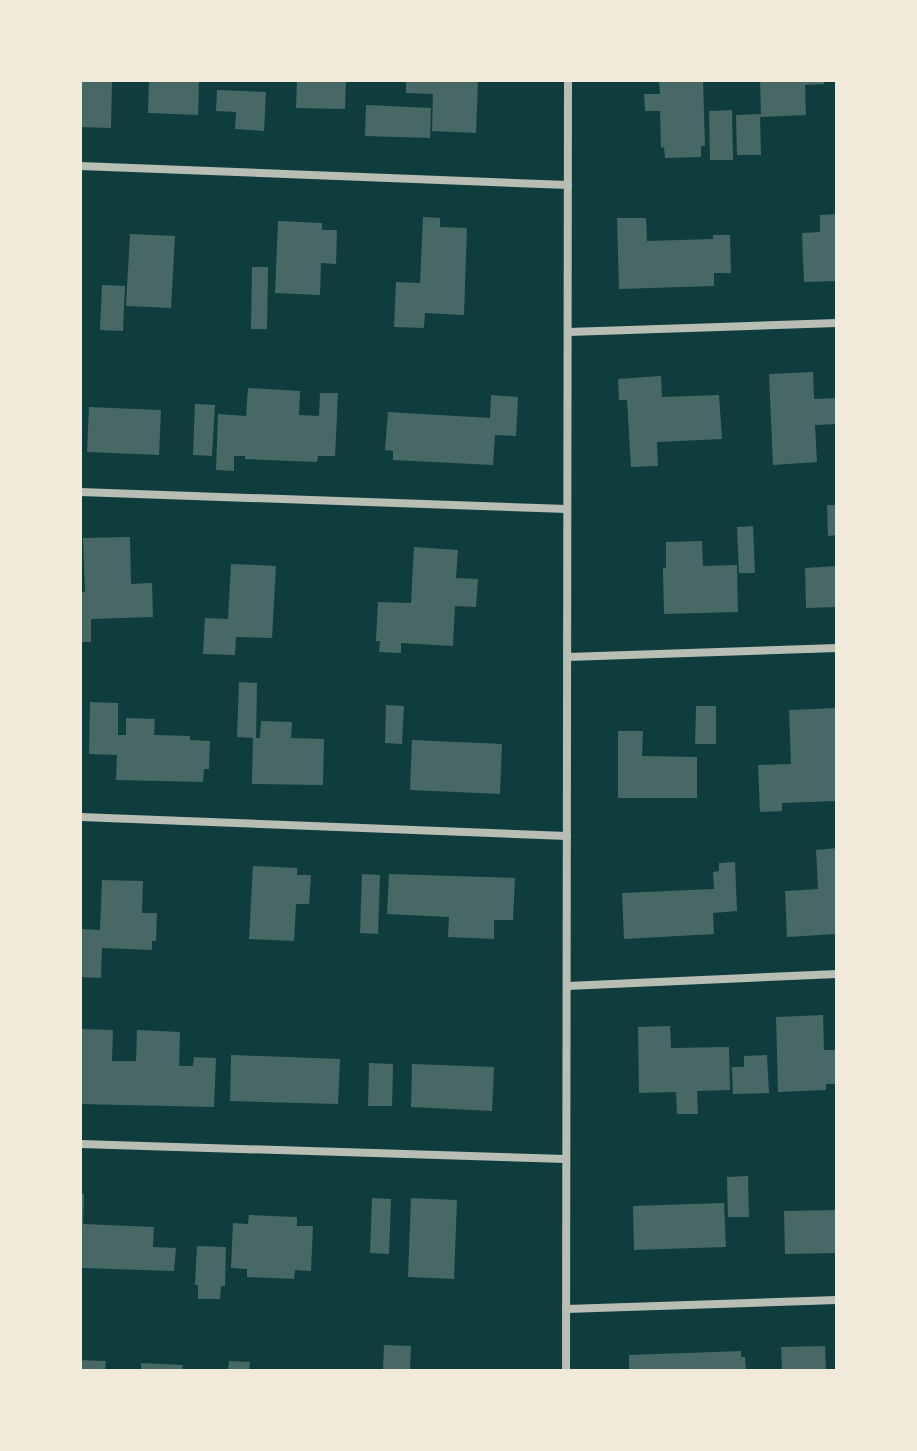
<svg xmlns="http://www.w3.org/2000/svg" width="917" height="1451" font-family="Commissioner,sans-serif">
<rect width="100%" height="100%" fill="#0f3d3e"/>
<g fill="#486865">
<polygon points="80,80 112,80 111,128 80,127"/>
<polygon points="149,80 199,80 198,115 148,113"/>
<polygon points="297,80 346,80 345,109 296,108"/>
<polygon points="406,80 478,80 476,133 432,131 433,94 406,93"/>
<polygon points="659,80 703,80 705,146 701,146 701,157 665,158 664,147 661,148 660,111 645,111 644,94 660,94"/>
<polygon points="760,80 824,80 824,84 805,85 806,115 760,117 761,155 737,155 736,115 761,114"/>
<polygon points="217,90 266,92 264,131 235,129 236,112 216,111"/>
<polygon points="366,105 431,108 430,138 365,136"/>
<polygon points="732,110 733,160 710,160 709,111"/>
<polygon points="837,214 837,281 804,282 802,233 820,232 820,215"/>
<polygon points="423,217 440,218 440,227 467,228 464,315 425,313 424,328 394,327 396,282 420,283"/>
<polygon points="617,218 646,218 647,241 713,239 713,235 730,235 731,273 714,273 714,286 619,289"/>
<polygon points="278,221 322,223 322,230 337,230 336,264 321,263 320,295 275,293"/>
<polygon points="130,234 175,236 171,308 126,306"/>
<polygon points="252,267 268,267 267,329 251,329"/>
<polygon points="102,285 125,286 123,331 100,330"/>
<polygon points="813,372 814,399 837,398 837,424 815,425 817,462 773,465 769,374"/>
<polygon points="661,376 662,397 719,395 722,439 657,442 658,466 631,467 627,400 619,400 618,379"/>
<polygon points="248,388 300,391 299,415 319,416 320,393 338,393 335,456 318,456 317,462 245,459 245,456 234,456 234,471 216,470 218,414 246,416"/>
<polygon points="491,395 518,397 516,436 495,435 493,465 393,460 393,451 385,450 388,412 490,418"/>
<polygon points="195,404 215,405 212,456 193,455"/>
<polygon points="89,407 161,410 159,455 87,452"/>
<polygon points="827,505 837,505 837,535 828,536"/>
<polygon points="753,526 755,573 739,573 737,527"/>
<polygon points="130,537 131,584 152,583 153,617 91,619 91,642 80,642 80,592 85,592 83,538"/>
<polygon points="702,541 703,566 737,565 738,612 664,614 663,568 666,568 666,542"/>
<polygon points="414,547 458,550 456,578 478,579 476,607 455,606 453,646 401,643 401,653 379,652 380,641 376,641 378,602 411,603"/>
<polygon points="231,564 276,566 272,638 236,637 235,655 203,654 205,618 228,619"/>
<polygon points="837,566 837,607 806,608 805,568"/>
<polygon points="239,682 257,683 256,738 260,738 261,721 292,722 291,738 324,739 323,785 252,784 253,738 237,737"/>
<polygon points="90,702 118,703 118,735 126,735 126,718 155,719 154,735 190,736 190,740 210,741 209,769 204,769 203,782 116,780 117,755 89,754"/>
<polygon points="386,705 404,706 402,744 385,743"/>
<polygon points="696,706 716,706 716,744 695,744"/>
<polygon points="837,708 837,801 782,803 782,811 760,812 758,765 791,764 789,710"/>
<polygon points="618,731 643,731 642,756 697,757 697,798 618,798"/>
<polygon points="412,740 502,744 500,794 410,790"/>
<polygon points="837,848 837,934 787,937 785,891 818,889 816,850"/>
<polygon points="735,862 737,911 713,913 714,934 624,939 622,893 714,889 713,872 719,871 719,863"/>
<polygon points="253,866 297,868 297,875 311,875 309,904 296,904 294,941 249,939"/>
<polygon points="362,874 380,875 378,934 360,933"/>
<polygon points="389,874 515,878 513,920 494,920 494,939 448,937 449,917 387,914"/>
<polygon points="102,880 143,881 142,913 157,913 156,941 152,941 152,950 102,948 101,978 80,977 82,929 100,930"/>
<polygon points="823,1015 824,1050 837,1050 837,1084 826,1084 826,1090 778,1092 776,1017"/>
<polygon points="670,1026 671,1048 729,1047 730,1090 697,1091 698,1114 677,1114 676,1092 639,1093 638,1027"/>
<polygon points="80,1029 113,1030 112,1061 136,1061 137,1030 180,1032 179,1066 193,1066 194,1057 216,1058 214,1107 80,1104"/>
<polygon points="231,1055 340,1059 338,1104 230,1101"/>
<polygon points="767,1055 769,1093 733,1094 732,1067 744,1067 744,1056"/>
<polygon points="369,1063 393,1064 392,1106 368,1106"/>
<polygon points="412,1064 494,1067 492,1111 411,1107"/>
<polygon points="748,1176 749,1217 728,1217 727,1177"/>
<polygon points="80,1194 84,1194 83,1224 154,1227 153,1247 176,1248 174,1271 80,1268"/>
<polygon points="372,1198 391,1199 389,1254 370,1253"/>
<polygon points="411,1198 457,1200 454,1279 408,1277"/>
<polygon points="724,1203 726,1247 634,1250 633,1206"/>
<polygon points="837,1210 837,1253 785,1254 784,1211"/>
<polygon points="249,1215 297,1217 297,1226 313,1226 311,1271 295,1270 294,1279 247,1277 247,1269 231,1268 233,1223 248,1224"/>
<polygon points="197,1246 226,1247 225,1286 221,1286 220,1299 198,1299 198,1285 195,1285"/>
<polygon points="384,1345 411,1346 410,1371 383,1371"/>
<polygon points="825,1346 826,1371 782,1371 781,1347"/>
<polygon points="741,1351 741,1357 745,1357 746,1371 629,1371 629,1355"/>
<polygon points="80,1360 106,1361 105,1371 80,1371"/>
<polygon points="229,1361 250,1362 249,1371 228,1371"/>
<polygon points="141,1363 183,1365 182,1371 141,1371"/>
</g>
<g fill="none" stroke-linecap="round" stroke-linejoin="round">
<g stroke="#b8beb3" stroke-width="8">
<polyline points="80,166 568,185"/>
<polyline points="568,332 837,323"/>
<polyline points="80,492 567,509"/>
<polyline points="567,657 837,648"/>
<polyline points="80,817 567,836"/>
<polyline points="567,986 837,974"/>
<polyline points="80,1144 566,1159"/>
<polyline points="566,1309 837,1300"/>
<polyline points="566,1371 568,80"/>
</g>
</g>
<rect width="917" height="1451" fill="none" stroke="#f1e9da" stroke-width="164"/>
</svg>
